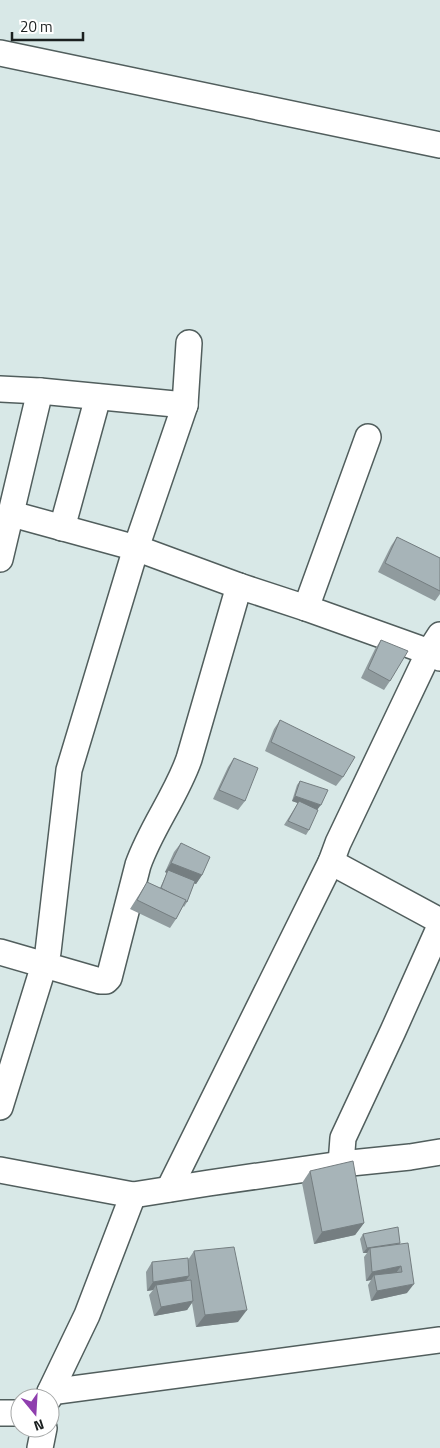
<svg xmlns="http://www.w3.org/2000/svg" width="440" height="1448" font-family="'Titillium Web',sans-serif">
<rect width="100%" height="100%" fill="#d8e8e7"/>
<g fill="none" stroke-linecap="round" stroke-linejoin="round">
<g stroke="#515e5d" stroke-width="28">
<g id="minor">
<polyline points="0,53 440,145"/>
<polyline points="0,389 40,391 185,405"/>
<polyline points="12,514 136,548 239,586 306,608 429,652 440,658"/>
<polyline points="62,528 98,397"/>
<polyline points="0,559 40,391"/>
<polyline points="306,608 368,437"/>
<polyline points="331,862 440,921"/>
<path d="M0 952 100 981H106L109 978 138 865C151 828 176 796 189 759L239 586"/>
<polyline points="0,1107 48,952 69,770 136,548 185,405 189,343"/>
<polyline points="341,1164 343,1138 393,1031 440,926"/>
<polyline points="0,1170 133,1195 209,1183 341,1164 410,1157 440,1152"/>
<polyline points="169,1189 331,862 338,843 429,652 440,635"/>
<polyline points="50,1392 440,1340"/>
<polyline points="49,1398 50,1392 87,1315 133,1195"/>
<polyline points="0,1413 20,1413"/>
<polyline points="40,1448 44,1428"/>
</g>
</g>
<use href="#minor" stroke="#fff" stroke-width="25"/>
</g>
<g fill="#909b9e">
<polygon points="397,537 440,558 440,594 435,601 378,572 391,546"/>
<polygon points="381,640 390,681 384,690 361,678 375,649"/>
<polygon points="280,720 343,777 336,786 265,751 274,729"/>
<polygon points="234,758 245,801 238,810 213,799 228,767"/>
<polygon points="300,781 317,809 309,830 306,835 284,825 298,803 292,801 297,785"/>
<polygon points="181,843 202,875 196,884 194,883 187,902 184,907 183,906 176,919 170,928 130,909 147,882 160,888 167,873 165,872 174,852"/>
<polygon points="310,1171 364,1223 355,1235 314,1244 302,1183"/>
<polygon points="363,1234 400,1243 407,1293 371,1301 368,1285 371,1280 366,1281 364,1257 367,1253 363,1253 360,1239"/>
<polygon points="194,1251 238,1322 196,1327 192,1303 187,1310 154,1316 149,1295 153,1290 147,1291 146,1272 152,1262 188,1260"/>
</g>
<g fill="#757e81">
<polygon points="295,796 321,805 317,810 292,801"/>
<polygon points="171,863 202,875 196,884 167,873 168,870 167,873 165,872"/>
<polygon points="364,1223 355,1235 314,1244 322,1232"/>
<polygon points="367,1248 370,1248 367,1253 363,1253"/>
<polygon points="401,1266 394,1276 374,1275 371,1280 366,1281 372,1272"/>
<polygon points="189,1276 183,1285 156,1285 153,1290 147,1291 153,1282"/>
<polygon points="414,1284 407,1293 371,1301 377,1291"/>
<polygon points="193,1301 187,1310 154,1316 161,1307"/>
<polygon points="247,1310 238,1322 196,1327 205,1315"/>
</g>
<g fill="#a7b4b8" stroke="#757e81">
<polygon points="397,537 440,558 440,591 385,563"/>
<polygon points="381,640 408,651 390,681 368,669"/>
<polygon points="280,720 355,757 343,777 271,742"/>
<polygon points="234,758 258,768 245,801 219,790"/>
<polygon points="300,781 328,790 321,805 295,796"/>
<polygon points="299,801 318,810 309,830 288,821"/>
<polygon points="181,843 210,857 202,875 171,863"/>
<polygon points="168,870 195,881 187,902 161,888"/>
<polygon points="147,882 186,900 176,919 137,900"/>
<polygon points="353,1161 364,1223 322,1232 310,1171"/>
<polygon points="398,1227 400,1243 367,1248 363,1234"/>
<polygon points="408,1243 414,1284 377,1291 374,1275 402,1272 401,1266 372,1272 370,1248"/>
<polygon points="234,1247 247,1310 205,1315 194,1251"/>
<polygon points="188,1258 189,1276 153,1282 152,1262"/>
<polygon points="191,1280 193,1301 161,1307 156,1285"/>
</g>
<g transform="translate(35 1413) rotate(162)"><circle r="24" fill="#ffffff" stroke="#a4a6a6"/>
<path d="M0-4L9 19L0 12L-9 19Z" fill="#8f3eae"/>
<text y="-8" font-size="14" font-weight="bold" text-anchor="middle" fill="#1b2020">N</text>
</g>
<path d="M12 32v8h71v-8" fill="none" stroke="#1b2020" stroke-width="2.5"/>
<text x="20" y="32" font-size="15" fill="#1b2020" stroke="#ffffff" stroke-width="4" paint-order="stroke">20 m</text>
</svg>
